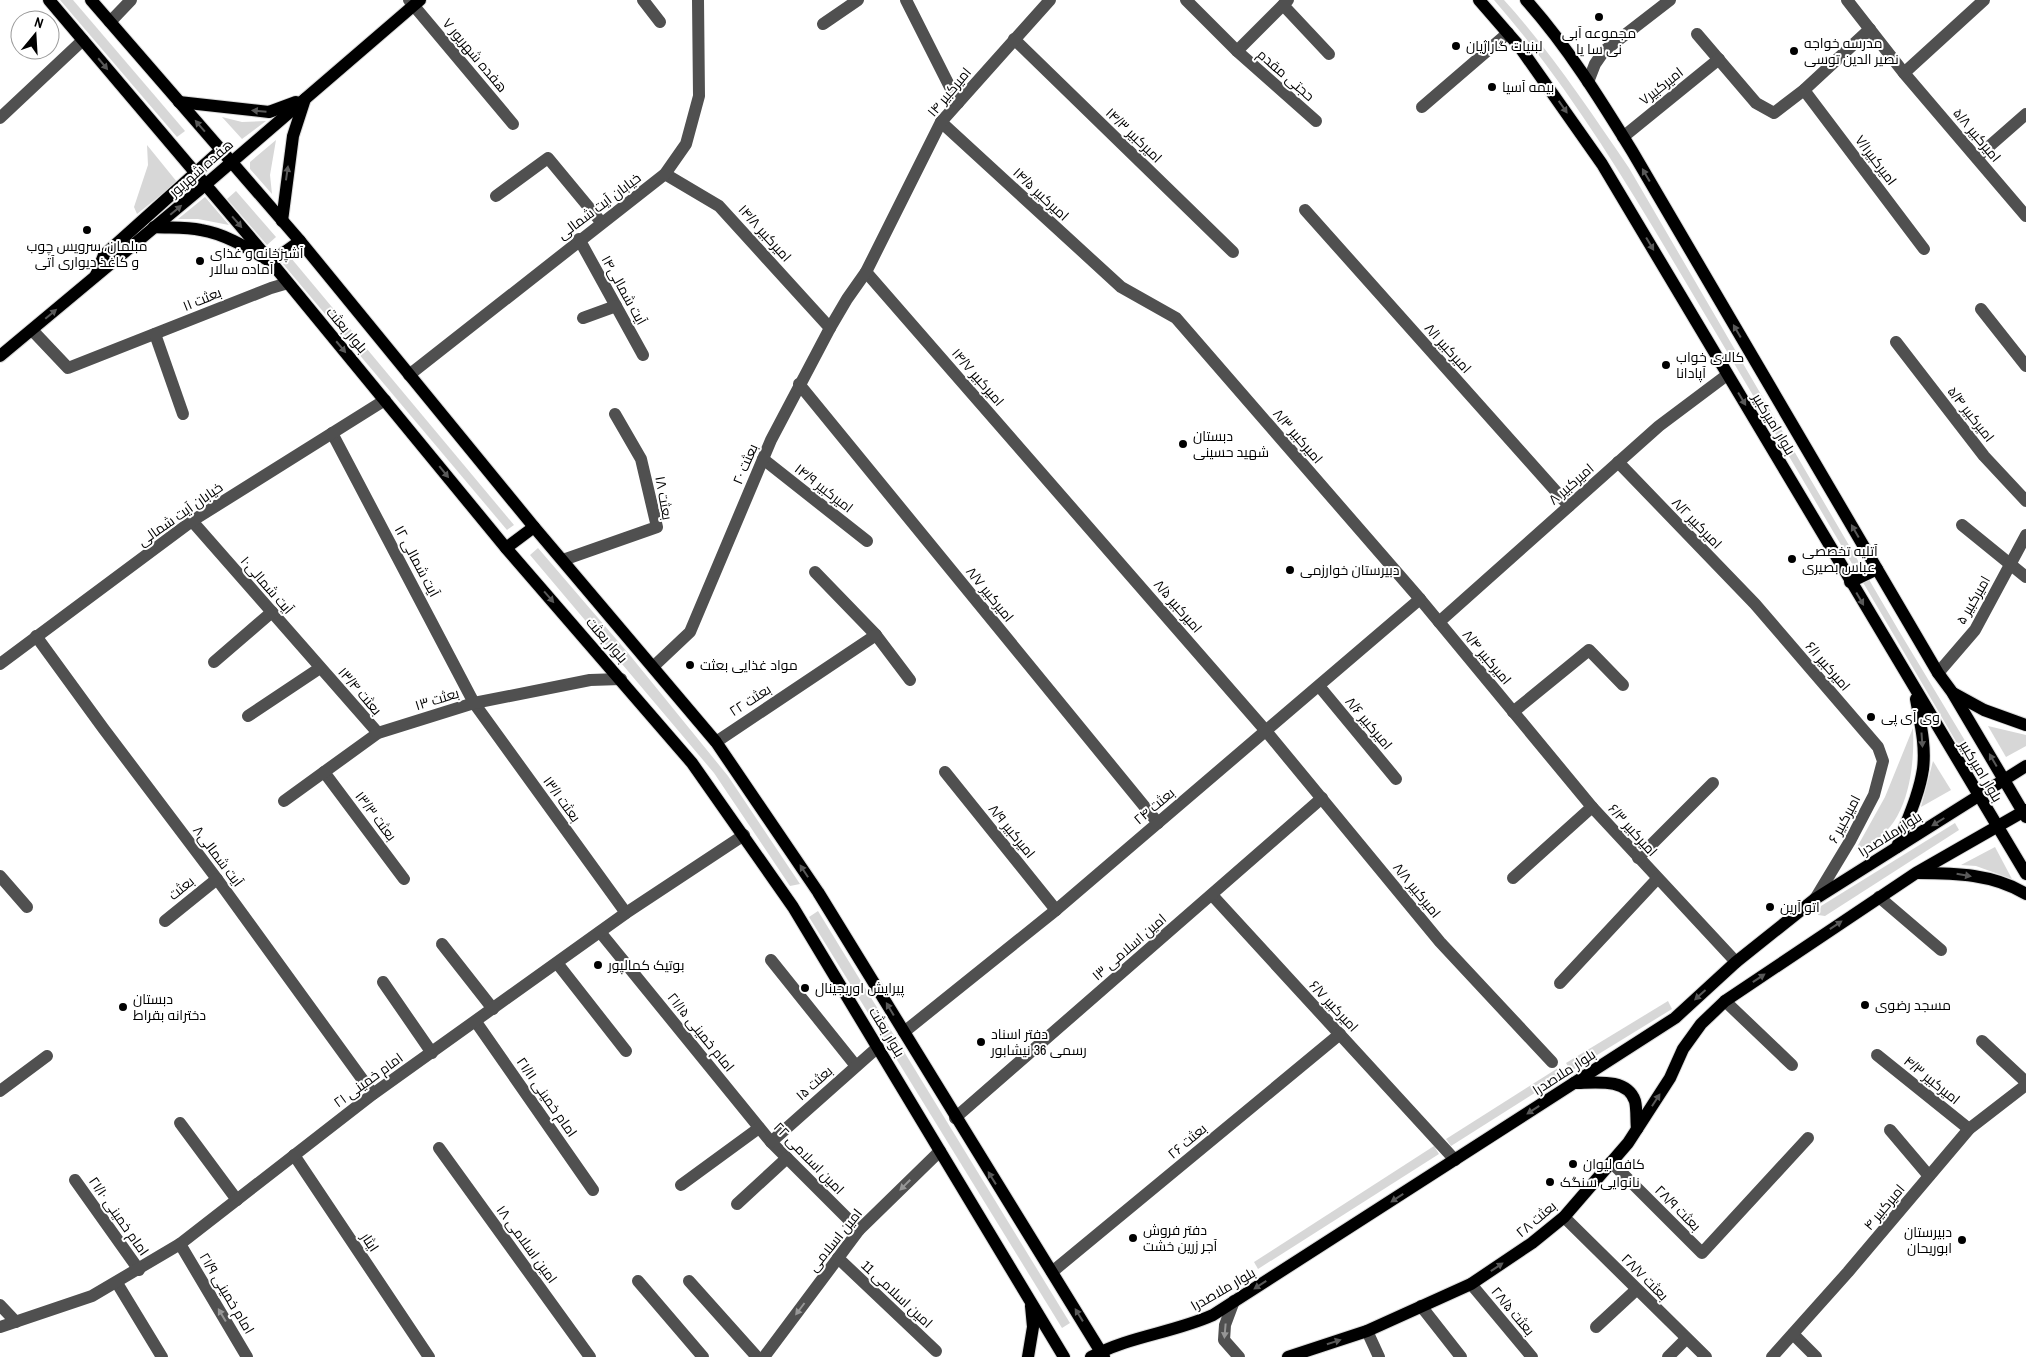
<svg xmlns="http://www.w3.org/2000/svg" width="2026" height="1357" font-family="'Archivo Narrow',Cairo,sans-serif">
<rect width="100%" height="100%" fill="#fff"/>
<g fill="#d7d7d7">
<polygon points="60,0 73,0 185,131 177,137"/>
<path d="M1494 0H1504C1551 52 1590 111 1629 168L1899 631 1979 764 1972 769C1887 623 1802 478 1716 333 1647 218 1582 101 1494 0Z"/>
<polygon points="222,117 242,122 266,121 242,139"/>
<polygon points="276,140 270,175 272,194 250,169 250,162"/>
<polygon points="147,145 177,182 137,214 134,207 148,165"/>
<polygon points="236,191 276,237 267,245 227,199"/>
<polygon points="205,197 229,225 198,219 178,219"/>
<polygon points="291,258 514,525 507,530 283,264"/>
<polygon points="538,548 628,653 728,776 800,884 790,886 714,773 530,555"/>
<polygon points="1988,726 2026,735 2026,746 2006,757"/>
<path d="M1913 728C1915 772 1907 836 1856 849L1885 797Z"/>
<polygon points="1933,761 1951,790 1921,807"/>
<polygon points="1955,823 1959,830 1825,916 1818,915 1821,906"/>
<polygon points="1995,847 2012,879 1976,866 1961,865"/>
<polygon points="818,911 1070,1323 1062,1328 809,917"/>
<polygon points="1668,1001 1672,1009 1571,1071 1566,1063"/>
<polygon points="1558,1068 1563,1075 1451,1146 1446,1139"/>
<polygon points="1434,1146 1439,1154 1258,1269 1254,1262"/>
</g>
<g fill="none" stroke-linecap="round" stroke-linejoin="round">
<g stroke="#dbdbdb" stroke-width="14">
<g id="major">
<polyline points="49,0 271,262 506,548 692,763 793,907 1064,1357"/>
<polyline points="91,0 300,241 534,527 716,742 818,892 1104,1357"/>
<polyline points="1479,0 1519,46 1602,164 2026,874"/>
<path d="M1526 0C1567 46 1600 99 1632 151L1938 673 1952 692 2026 817"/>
<polyline points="179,102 269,112 296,102"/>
<polyline points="282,221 293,136 305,99"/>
<path d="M154 227C170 228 186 227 201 230 226 234 249 249 271 262L300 241"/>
<polyline points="96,275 104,255 221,150"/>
<polyline points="0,356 205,185 420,0"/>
<polyline points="506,548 534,527"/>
<polyline points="1850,582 1877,569"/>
<polyline points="1953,693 1984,710 2026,725"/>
<path d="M1897 847C1906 822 1919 796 1923 769 1926 745 1920 722 1916 699"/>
<path d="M1918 873C1955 873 1994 874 2026 894"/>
<path d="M1574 1083C1593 1083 1627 1077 1635 1101 1637 1109 1636 1120 1637 1129"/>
<polyline points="1028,1357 1033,1327 1031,1306"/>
<path d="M1091 1357C1129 1336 1173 1333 1213 1315L1675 1018 1736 962 1815 899 2026 766"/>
<polyline points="1288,1357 1367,1331 1471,1284 1532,1243 1564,1217 1628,1143 1670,1078 1683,1049 1701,1024 1725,1001 1916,873 2026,810"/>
</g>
</g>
<g stroke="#505050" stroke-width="12">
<polyline points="409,0 513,124"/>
<polyline points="643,0 660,22"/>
<polyline points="906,0 958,103"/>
<polyline points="1186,0 1237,51 1316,121"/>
<polyline points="1847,0 1904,73 2026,216"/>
<polyline points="1283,5 1329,54"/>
<polyline points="110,22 131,0"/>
<polyline points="823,24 858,0"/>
<polyline points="1697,34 1756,103 1774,113 1804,90 1870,29"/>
<polyline points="1014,39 1233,252"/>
<polyline points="1237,51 1288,0"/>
<polyline points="1904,73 1984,0"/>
<polyline points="1588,82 1595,64 1604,51 1670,0"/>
<polyline points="1804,90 1924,249"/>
<polyline points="1422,107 1508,33"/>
<polyline points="0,118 83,40"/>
<polyline points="941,122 1121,287 1176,318 1420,599 1592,807 1736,962"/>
<polyline points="1623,137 1719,59"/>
<polyline points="1977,157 2026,114"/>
<polyline points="665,174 719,206 830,328"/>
<polyline points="496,196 548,158 601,222"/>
<polyline points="1305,210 1569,506"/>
<polyline points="579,239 643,355"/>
<polyline points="866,272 1266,731 1440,942 1552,1062"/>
<polyline points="1981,309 2026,366"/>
<polyline points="583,318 616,306"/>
<polyline points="32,330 68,368 271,288 288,283"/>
<polyline points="155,334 183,414"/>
<polyline points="1896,342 1984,456 2026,501"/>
<polyline points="409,375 665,174 686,144 699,96 698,0"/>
<polyline points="799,384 1158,823"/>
<polyline points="332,433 474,703 626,913"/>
<polyline points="763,459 867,541"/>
<polyline points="1618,462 1755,604 1878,747 1883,761 1874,795 1850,841 1815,899"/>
<polyline points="192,521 378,733"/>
<polyline points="1962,525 2026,577"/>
<polyline points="563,560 657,527 641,459 615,414"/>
<polyline points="815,572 876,635 910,680"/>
<polyline points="1439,622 1659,426 1727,375"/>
<polyline points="36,636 103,728 217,879 373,1094"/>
<polyline points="214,662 272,612"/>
<polyline points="0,664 192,521 385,400"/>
<polyline points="654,666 690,632 771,440 830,328 847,299 866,272 941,122 1050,0"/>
<polyline points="1938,673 1975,630 2026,535"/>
<polyline points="1319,686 1396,779"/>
<polyline points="1513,712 1589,650 1623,685"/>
<polyline points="248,716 320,668"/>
<polyline points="716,742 876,635"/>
<polyline points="324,772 404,879"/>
<polyline points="945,772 1056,910"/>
<polyline points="284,801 378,733 474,703 590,680 621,679"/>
<polyline points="1638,858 1713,783"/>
<polyline points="0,876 27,907"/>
<polyline points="1513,878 1592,807"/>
<polyline points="1212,895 1455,1160"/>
<polyline points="1879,897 1941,950"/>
<polyline points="165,921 217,879"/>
<polyline points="600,932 771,1142 859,1230"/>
<polyline points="442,944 493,1009"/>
<polyline points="771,960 856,1066"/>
<polyline points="557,963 626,1051"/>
<polyline points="383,982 432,1053"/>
<polyline points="1560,983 1657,879"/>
<polyline points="1725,1001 1792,1065"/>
<polyline points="476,1022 593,1190"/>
<polyline points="904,1032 1056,910 1420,599"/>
<polyline points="1982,1041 2026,1082"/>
<polyline points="1877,1055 1969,1129"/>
<polyline points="0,1091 47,1056"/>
<polyline points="955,1118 1322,798"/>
<polyline points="180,1123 237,1200"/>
<polyline points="1890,1130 1929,1176"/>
<polyline points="771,1142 878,1047"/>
<polyline points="439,1148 590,1357"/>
<polyline points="294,1155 429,1357"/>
<polyline points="1611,1162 1702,1253 1808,1138"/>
<polyline points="75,1180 139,1270"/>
<polyline points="681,1185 759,1128"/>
<polyline points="737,1204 787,1158"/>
<polyline points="1564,1217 1706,1357"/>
<polyline points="180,1244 247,1357"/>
<polyline points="838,1258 936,1351"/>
<polyline points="1052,1272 1340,1034"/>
<polyline points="638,1281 703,1357"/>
<polyline points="689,1281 757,1357"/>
<polyline points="117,1283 162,1357"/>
<polyline points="1471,1284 1532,1357"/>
<polyline points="1234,1301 1225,1325 1224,1340 1239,1357"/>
<polyline points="0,1305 16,1322"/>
<polyline points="1421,1306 1461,1357"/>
<polyline points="0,1327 92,1296 180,1244 373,1094 626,913 744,835"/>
<polyline points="1596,1327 1636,1290"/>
<polyline points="1367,1331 1379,1357"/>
<polyline points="1793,1334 1816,1357"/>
<polyline points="764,1357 859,1230 940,1151"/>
<polyline points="1668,1357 1686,1339"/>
<polyline points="1772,1357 1848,1272 1969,1129 2026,1085"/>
</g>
<use href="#major" stroke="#000" stroke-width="12"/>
</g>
<defs><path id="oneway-solid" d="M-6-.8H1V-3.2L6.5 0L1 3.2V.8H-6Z" transform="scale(1.25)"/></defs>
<g fill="#595959">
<use href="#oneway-solid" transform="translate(103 64) rotate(50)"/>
<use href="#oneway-solid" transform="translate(1563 107) rotate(55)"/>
<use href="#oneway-solid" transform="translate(259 111) rotate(-175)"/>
<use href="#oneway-solid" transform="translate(200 126) rotate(-131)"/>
<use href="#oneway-solid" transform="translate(287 173) rotate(-82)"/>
<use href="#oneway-solid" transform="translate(1646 175) rotate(-120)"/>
<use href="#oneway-solid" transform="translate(176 210) rotate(-40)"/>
<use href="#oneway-solid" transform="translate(237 222) rotate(49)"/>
<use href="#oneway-solid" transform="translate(1650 244) rotate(59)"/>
<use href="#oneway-solid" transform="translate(51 314) rotate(-40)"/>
<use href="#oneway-solid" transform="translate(1737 331) rotate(-120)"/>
<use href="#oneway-solid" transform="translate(341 347) rotate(50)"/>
<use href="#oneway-solid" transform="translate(1742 399) rotate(59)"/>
<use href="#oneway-solid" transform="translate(444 472) rotate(51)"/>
<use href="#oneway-solid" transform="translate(1855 531) rotate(-120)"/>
<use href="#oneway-solid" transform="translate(549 597) rotate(49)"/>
<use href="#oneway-solid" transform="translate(1860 599) rotate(60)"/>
<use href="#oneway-solid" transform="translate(1922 740) rotate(86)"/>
<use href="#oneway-solid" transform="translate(1993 760) rotate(-120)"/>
<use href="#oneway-solid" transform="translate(1938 822) rotate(148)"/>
<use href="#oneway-solid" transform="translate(804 871) rotate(-123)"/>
<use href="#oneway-solid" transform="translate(1964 875) rotate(10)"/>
<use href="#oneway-solid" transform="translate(1836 925) rotate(-34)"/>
<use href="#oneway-solid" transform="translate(1759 978) rotate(-34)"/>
<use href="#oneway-solid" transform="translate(1700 995) rotate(138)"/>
<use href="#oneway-solid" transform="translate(890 1009) rotate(-121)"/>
<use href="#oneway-solid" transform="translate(1656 1100) rotate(-57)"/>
<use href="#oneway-solid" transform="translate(1533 1110) rotate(147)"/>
<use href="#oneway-solid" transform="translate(992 1178) rotate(-122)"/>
<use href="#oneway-solid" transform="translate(1397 1198) rotate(147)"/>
<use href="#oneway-solid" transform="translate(1497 1267) rotate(-34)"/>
<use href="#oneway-solid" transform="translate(1260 1285) rotate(147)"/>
<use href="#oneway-solid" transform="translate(1079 1315) rotate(-122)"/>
<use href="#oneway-solid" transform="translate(1334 1342) rotate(-18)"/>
</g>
<g fill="#969696">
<use href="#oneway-solid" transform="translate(905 1185) rotate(135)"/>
<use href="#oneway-solid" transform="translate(800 1309) rotate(127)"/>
<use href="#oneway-solid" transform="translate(222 1315) rotate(-121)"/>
<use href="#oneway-solid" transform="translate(1225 1331) rotate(95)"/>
</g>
<g fill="#000" stroke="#fff" stroke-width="2">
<circle cx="1599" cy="17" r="5"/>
<circle cx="1456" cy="46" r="5"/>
<circle cx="1794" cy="51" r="5"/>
<circle cx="1492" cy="87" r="5"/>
<circle cx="87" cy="230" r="5"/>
<circle cx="200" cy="261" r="5"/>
<circle cx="1666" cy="365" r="5"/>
<circle cx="1183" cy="444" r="5"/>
<circle cx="1792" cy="559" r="5"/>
<circle cx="1290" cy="570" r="5"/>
<circle cx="690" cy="665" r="5"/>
<circle cx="1871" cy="717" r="5"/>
<circle cx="1770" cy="907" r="5"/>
<circle cx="598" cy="965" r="5"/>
<circle cx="805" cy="988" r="5"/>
<circle cx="1865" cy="1005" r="5"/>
<circle cx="123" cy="1007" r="5"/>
<circle cx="981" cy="1042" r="5"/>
<circle cx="1573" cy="1164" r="5"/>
<circle cx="1550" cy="1182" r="5"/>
<circle cx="1133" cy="1238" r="5"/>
<circle cx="1962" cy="1240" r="5"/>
</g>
<g text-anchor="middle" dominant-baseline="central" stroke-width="4" stroke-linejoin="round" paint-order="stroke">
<g font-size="14" fill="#000" stroke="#fff" text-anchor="start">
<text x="1599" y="33" text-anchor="middle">مجموعه آبی<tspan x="1599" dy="16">نی سا یا</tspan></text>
<text x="1804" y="43">مدرسه خواجه<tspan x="1804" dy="16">نصیر الدین توسی</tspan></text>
<text x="1466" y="46">لبنیات گاراژیان</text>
<text x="1502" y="87">بیمه آسیا</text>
<text x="87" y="246" text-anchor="middle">مبلمان، سرویس چوب<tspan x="87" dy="16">و کاغذ دیواری آتی</tspan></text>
<text x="210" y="253">آشپزخانه و غذای<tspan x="210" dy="16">آماده سالار</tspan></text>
<text x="1676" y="357">کالای خواب<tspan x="1676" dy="16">آپادانا</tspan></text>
<text x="1193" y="436">دبستان<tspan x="1193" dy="16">شهید حسینی</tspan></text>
<text x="1802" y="551">آتلیه تخصصی<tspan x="1802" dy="16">عباس بصیری</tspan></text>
<text x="1300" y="570">دبیرستان خوارزمی</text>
<text x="700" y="665">مواد غذایی بعثت</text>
<text x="1881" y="717">وی آی پی</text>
<text x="1780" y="907">اتو آرین</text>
<text x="608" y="965">بوتیک کمالپور</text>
<text x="815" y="988">پیرایش اوریجینال</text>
<text x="133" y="999">دبستان<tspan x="133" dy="16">دخترانه بقراط</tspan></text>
<text x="1875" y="1005">مسجد رضوی</text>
<text x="991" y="1034">دفتر اسناد<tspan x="991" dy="16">رسمی 36 نیشابور</tspan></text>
<text x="1583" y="1164">کافه لیوان</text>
<text x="1560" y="1182">نانوایی سنگک</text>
<text x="1143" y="1230">دفتر فروش<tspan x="1143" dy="16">آجر زرین خشت</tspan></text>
<text x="1952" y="1232" text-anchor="end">دبیرستان<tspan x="1952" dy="16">ابوریحان</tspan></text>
</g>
<g font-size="14" fill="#000" stroke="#fff">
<text transform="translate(475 55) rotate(50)">هفده شهریور ۷</text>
<text transform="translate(1286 75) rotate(41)">حجتی مقدم</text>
<text transform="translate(1661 86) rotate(-38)">امیرکبیر۷</text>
<text transform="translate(949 92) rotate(-50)">امیرکبیر ۱۴</text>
<text transform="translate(1134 135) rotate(44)">امیرکبیر ۱۴/۳</text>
<text transform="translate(1977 135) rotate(50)">امیرکبیر ۵/۸</text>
<text transform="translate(1876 160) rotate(53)">امیرکبیر۷/۱</text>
<text transform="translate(201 168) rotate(-41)">هفده شهریور</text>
<text transform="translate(1041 194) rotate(43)">امیرکبیر ۱۴/۵</text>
<text transform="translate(599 206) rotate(-37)">خیابان آیت شمالی</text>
<text transform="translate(765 233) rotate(48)">امیرکبیر ۱۴/۸</text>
<text transform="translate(624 290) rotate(61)">آیت شمالی۱۴</text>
<text transform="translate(202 299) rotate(-22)">بعثت ۱۱</text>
<text transform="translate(347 330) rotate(50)">بلوار بعثت</text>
<text transform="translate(1448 348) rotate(48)">امیرکبیر ۸/۱</text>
<text transform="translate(978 377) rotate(49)">امیرکبیر ۱۴/۷</text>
<text transform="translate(1971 414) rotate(52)">امیرکبیر ۵/۴</text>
<text transform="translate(1774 424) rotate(59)">بلوار امیرکبیر</text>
<text transform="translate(1298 436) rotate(49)">امیرکبیر ۸/۳</text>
<text transform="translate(745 464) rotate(-67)">بعثت ۲۰</text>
<text transform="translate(1571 484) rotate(-41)">امیرکبیر ۸</text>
<text transform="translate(824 488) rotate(38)">امیرکبیر ۱۴/۹</text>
<text transform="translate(664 498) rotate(80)">بعثت ۱۸</text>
<text transform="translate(180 514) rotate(-35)">خیابان آیت شمالی</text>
<text transform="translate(1697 523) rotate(46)">امیرکبیر ۸/۲</text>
<text transform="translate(417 561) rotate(62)">آیت شمالی ۱۲</text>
<text transform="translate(267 585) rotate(49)">آیت شمالی۱۰</text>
<text transform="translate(990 594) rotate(51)">امیرکبیر ۸/۷</text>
<text transform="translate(1973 600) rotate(-60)">امیرکبیر ۵</text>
<text transform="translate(1178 606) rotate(49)">امیرکبیر ۸/۵</text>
<text transform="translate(607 640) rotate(49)">بلوار بعثت</text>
<text transform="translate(1487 657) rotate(50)">امیرکبیر ۸/۴</text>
<text transform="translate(1828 666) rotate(49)">امیرکبیر ۶/۱</text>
<text transform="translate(360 691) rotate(49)">بعثت ۱۳/۴</text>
<text transform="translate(437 699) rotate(-17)">بعثت ۱۳</text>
<text transform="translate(750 700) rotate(-33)">بعثت ۲۲</text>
<text transform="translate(1369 723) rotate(50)">امیرکبیر ۸/۶</text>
<text transform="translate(1981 771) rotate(59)">بلوار امیرکبیر</text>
<text transform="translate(562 799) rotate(54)">بعثت ۱۳/۱</text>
<text transform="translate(1154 806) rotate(-40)">بعثت ۲۴</text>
<text transform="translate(376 816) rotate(53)">بعثت ۱۳/۳</text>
<text transform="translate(1844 819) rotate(-62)">امیرکبیر ۶</text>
<text transform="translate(1633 830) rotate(48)">امیرکبیر ۶/۳</text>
<text transform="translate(1012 831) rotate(51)">امیرکبیر ۸/۹</text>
<text transform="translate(1890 834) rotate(-32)">بلوار ملاصدرا</text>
<text transform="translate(218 856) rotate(53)">آیت شمالی۸</text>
<text transform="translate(181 888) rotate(-39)">بعثت</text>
<text transform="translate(1417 890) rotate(51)">امیرکبیر ۸/۸</text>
<text transform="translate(1129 947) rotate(-41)">امین اسلامی ۱۳</text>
<text transform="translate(1334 1006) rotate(47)">امیرکبیر ۶/۷</text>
<text transform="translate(701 1032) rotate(51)">امام خمینی ۲۱/۱۵</text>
<text transform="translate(887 1032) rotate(59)">بلوار بعثت</text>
<text transform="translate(1564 1072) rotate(-33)">بلوار ملاصدرا</text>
<text transform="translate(368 1080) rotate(-36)">امام خمینی ۲۱</text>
<text transform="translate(1932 1080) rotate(39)">امیرکبیر ۴/۳</text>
<text transform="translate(814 1083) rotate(-42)">بعثت ۱۵</text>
<text transform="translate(547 1097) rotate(55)">امام خمینی ۲۱/۱۱</text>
<text transform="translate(1187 1141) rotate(-40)">بعثت ۲۶</text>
<text transform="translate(809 1158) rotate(46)">امین اسلامی ۲۲</text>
<text transform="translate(1884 1207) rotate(-50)">امیرکبیر ۴</text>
<text transform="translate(1678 1208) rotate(45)">بعثت ۲۸/۹</text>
<text transform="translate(119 1216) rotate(55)">امام خمینی ۲۱/۱۰</text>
<text transform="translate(1536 1219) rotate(-40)">بعثت ۲۸</text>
<text transform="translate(835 1240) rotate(-51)">امین اسلامی</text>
<text transform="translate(370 1242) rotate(56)">ایثار</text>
<text transform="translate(527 1244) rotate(54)">امین اسلامی ۱۸</text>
<text transform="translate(1645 1277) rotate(45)">بعثت ۲۸/۷</text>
<text transform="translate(1223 1289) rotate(-30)">بلوار ملاصدرا</text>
<text transform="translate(227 1293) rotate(59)">امام خمینی ۲۱/۹</text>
<text transform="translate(897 1294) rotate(43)">امین اسلامی 11</text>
<text transform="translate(1513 1311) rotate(50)">بعثت ۲۸/۵</text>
</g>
</g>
<g transform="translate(35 35) rotate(18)"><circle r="24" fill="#ffffff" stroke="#999999"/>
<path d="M0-4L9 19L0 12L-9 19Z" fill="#000000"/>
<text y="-8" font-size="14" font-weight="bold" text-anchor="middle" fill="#000000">N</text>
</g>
</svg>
